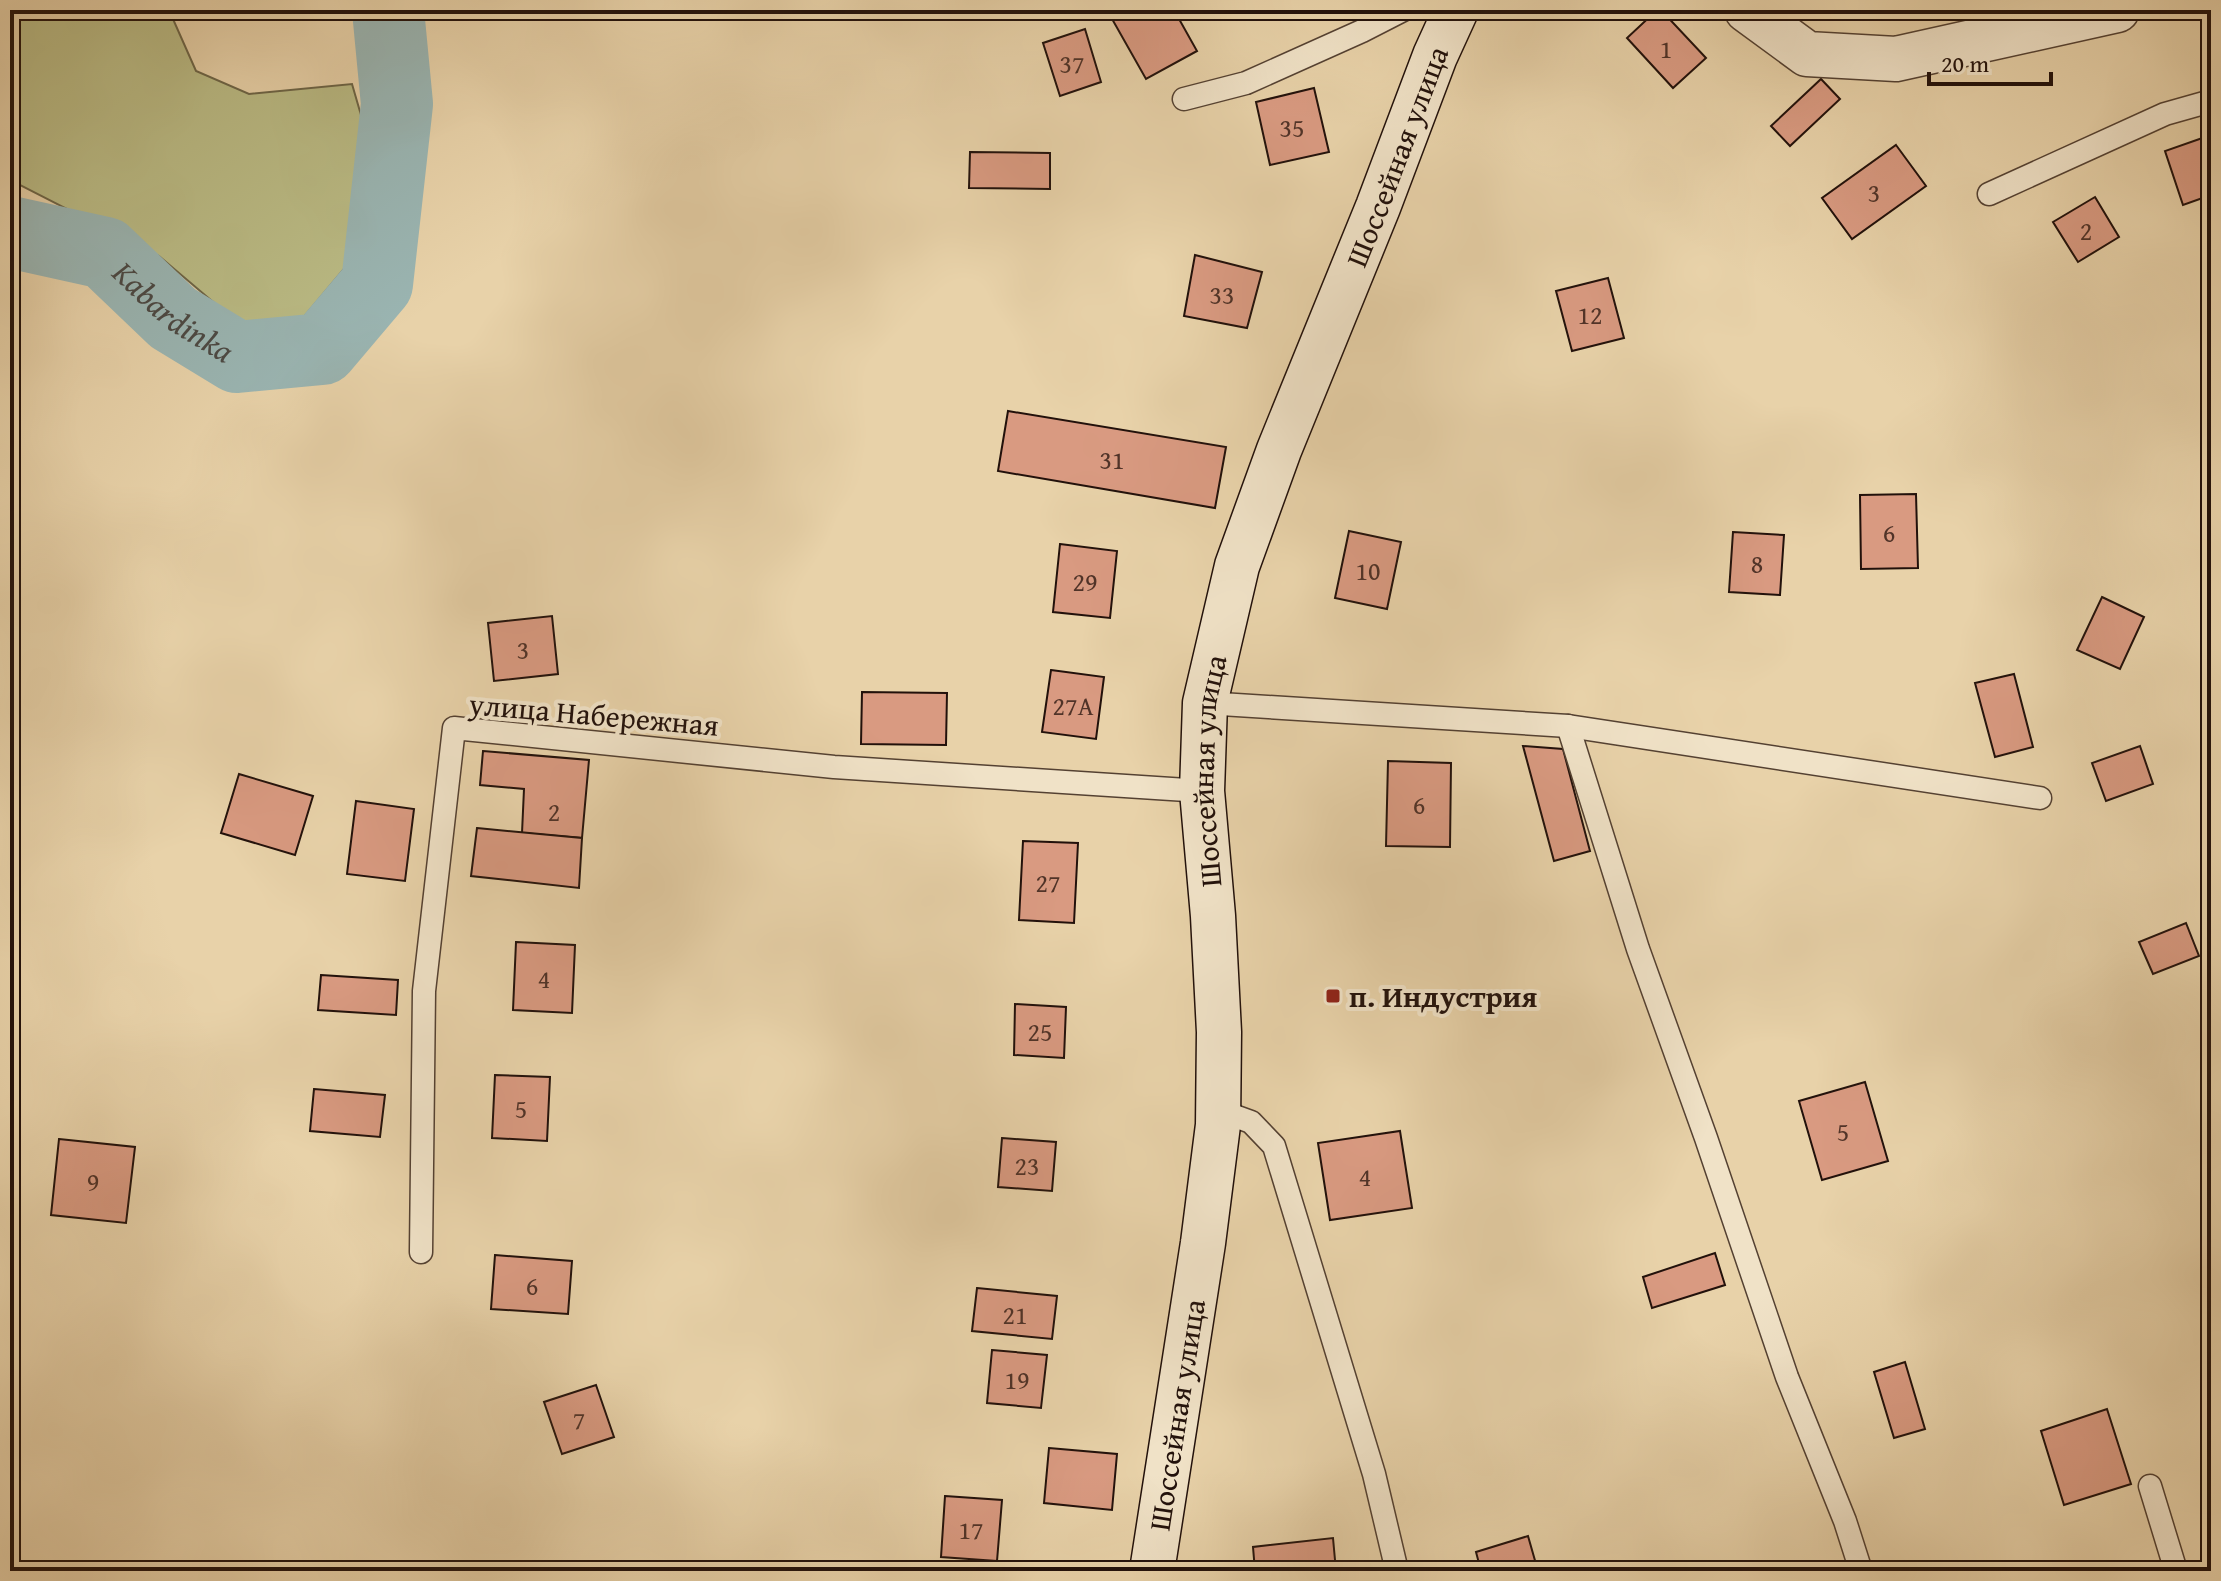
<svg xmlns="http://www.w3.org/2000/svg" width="2221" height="1581" font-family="'Gentium Book Plus',serif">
<rect width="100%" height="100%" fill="#e8d2a9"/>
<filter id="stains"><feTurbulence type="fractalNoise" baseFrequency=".0025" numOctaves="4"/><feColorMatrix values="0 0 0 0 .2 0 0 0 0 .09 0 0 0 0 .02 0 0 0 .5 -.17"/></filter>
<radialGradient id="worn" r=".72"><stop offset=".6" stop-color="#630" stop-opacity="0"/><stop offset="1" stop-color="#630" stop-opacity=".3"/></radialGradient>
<polygon fill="#babb85" stroke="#6e6648" stroke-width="2" points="10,10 169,10 196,71 249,94 352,84 381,184 369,239 298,324 245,329 159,256 10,180"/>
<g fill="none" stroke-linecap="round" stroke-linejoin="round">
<path stroke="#9ab5b2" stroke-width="72" id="s1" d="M10 232 105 253 173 318 237 357 322 349 377 284 397 104 388 10"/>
</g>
<g fill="#d99a81" stroke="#22110b" stroke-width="2">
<polygon points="1107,10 1174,10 1197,51 1146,79"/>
<polygon points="1657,10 1661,10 1706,58 1673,88 1627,38"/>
<polygon points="1085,29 1101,82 1060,96 1043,43"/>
<polygon points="1821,79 1840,99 1790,146 1771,126"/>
<polygon points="1314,88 1329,152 1270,165 1256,102"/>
<polygon points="2211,135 2211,195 2183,205 2165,151"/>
<polygon points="1896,145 1926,186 1852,239 1822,198"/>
<polygon points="970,152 1050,153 1050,189 969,188"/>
<polygon points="2095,197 2119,237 2078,262 2053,222"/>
<polygon points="1195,255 1262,272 1247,328 1184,316"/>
<polygon points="1608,278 1624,338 1572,351 1556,291"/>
<polygon points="1008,411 1226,447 1215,508 998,471"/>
<polygon points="1916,494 1918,568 1861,569 1860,495"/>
<polygon points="1349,531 1401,542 1387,609 1335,598"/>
<polygon points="1733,532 1784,535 1780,595 1729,592"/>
<polygon points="1060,544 1117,551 1110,618 1053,612"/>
<polygon points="2102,597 2144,617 2120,669 2077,650"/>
<polygon points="552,616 558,674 494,681 488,623"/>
<polygon points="1051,670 1104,677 1096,739 1042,732"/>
<polygon points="2014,674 2033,747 1995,757 1975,683"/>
<polygon points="862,692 947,693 946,745 861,744"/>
<polygon points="1523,746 1563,749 1590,851 1554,861"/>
<polygon points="2140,746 2153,784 2106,801 2092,763"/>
<polygon points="483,751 589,760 582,838 522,833 524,789 480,785"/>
<polygon points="1388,761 1451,763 1450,847 1386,846"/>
<polygon points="239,774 313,796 295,855 221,833"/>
<polygon points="356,801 414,809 405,881 347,874"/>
<polygon points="477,828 582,838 579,888 471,876"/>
<polygon points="1023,841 1078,843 1074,923 1019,920"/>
<polygon points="2186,923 2199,956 2153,974 2139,942"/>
<polygon points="516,942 575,945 572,1013 513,1010"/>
<polygon points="321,975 398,980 396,1015 318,1010"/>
<polygon points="1015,1004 1066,1007 1064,1058 1014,1055"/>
<polygon points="495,1075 550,1077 547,1141 492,1138"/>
<polygon points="1865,1082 1888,1161 1822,1180 1799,1101"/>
<polygon points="314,1089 385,1095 380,1137 310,1131"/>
<polygon points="1400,1131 1412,1208 1330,1220 1318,1143"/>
<polygon points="1002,1138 1056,1142 1052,1191 998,1187"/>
<polygon points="59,1139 135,1147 126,1223 51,1215"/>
<polygon points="1715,1253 1725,1285 1652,1308 1643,1277"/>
<polygon points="495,1255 572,1261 568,1314 491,1309"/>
<polygon points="977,1288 1057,1296 1052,1339 972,1331"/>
<polygon points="992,1350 1047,1355 1041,1408 987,1403"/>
<polygon points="1905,1362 1925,1429 1894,1438 1874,1372"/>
<polygon points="596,1385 614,1437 562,1454 544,1402"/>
<polygon points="2107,1409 2131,1484 2064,1505 2041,1431"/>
<polygon points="1049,1448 1117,1454 1112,1510 1044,1503"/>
<polygon points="945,1496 1002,1500 997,1561 941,1557"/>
<polygon points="1528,1536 1538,1571 1481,1571 1476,1552"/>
<polygon points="1333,1538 1336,1571 1255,1571 1253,1547"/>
</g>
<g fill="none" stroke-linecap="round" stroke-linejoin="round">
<g stroke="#544132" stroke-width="25">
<g id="lane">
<polyline points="1184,99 1246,83 1362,31 1403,10"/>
<polyline points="1989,194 2165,114 2211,101"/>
<polyline points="1205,703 1568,726 2040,798"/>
<polyline points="1568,726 1638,949 1706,1138 1787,1377 1845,1521 1861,1571"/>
<polyline points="1218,1110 1251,1122 1274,1146 1374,1474 1397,1571"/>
<polyline points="421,1252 424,991 454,728 834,767 1202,791"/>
<polyline points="2150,1486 2176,1571"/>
</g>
</g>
<g stroke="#544132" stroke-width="47">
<polyline id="street" points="1747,10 1807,54 1896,59 2117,10"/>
</g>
<g stroke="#22110b" stroke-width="47">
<g id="secondary">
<path id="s2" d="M1152 1571 1203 1243 1218 1125 1219 1032 1213 916 1202 791 1205 703 1237 566 1279 450 1378 207 1435 56 1456 10"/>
</g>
</g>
<use href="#lane" stroke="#f0e2c7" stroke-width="22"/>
<use href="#street" stroke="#f0e2c7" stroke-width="44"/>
<use href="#secondary" stroke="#f0e2c7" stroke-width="44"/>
</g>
<rect fill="#8f2418" stroke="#f0e2c7" stroke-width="3" x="1325" y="988" width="16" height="16" rx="4"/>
<g text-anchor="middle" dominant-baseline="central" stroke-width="8" stroke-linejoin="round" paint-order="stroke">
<g font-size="26" fill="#503328">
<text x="1666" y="48">1</text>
<text x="1072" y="63">37</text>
<text x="1292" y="127">35</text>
<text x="1874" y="192">3</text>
<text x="2086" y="230">2</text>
<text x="1222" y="294">33</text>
<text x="1590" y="314">12</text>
<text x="1112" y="459">31</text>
<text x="1889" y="532">6</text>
<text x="1757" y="563">8</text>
<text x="1368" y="570">10</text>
<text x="1085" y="581">29</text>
<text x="523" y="649">3</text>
<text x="1073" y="705">27А</text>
<text x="1419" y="804">6</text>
<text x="554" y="811">2</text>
<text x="1048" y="882">27</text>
<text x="544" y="978">4</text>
<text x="1040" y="1031">25</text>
<text x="521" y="1108">5</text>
<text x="1843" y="1131">5</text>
<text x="1027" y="1165">23</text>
<text x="1365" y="1176">4</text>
<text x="93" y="1181">9</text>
<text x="532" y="1285">6</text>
<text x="1015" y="1314">21</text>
<text x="1017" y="1379">19</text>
<text x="579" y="1419">7</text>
<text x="971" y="1529">17</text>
</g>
<g font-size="30" fill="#22110b" stroke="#f0e2c7">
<text stroke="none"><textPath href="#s2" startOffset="1454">Шоссейная улица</textPath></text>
<text transform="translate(594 714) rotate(5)">улица Набережная</text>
<text stroke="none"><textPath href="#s2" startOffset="806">Шоссейная улица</textPath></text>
<text stroke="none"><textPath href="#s2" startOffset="158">Шоссейная улица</textPath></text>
</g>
<g font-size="30" font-weight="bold" fill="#22110b" stroke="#f0e2c7" text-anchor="start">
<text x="1349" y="996">п. Индустрия</text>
</g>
<g font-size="32" font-style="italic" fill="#4c4a45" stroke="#f0e2c7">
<text stroke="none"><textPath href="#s1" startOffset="188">Kabardinka</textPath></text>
</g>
</g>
<rect width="2221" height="1581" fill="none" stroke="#e8d2a9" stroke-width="40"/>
<rect x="12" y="12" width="2197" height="1557" fill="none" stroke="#22110b" stroke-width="4"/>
<rect x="20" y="20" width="2181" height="1541" fill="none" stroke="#22110b" stroke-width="2"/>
<path d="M1929 72v12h122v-12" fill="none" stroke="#22110b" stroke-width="4"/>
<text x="1941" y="72" font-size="24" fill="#22110b" stroke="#f0e2c7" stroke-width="6" paint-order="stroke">20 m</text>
<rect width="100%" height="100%" filter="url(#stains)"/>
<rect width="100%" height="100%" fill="url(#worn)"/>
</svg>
